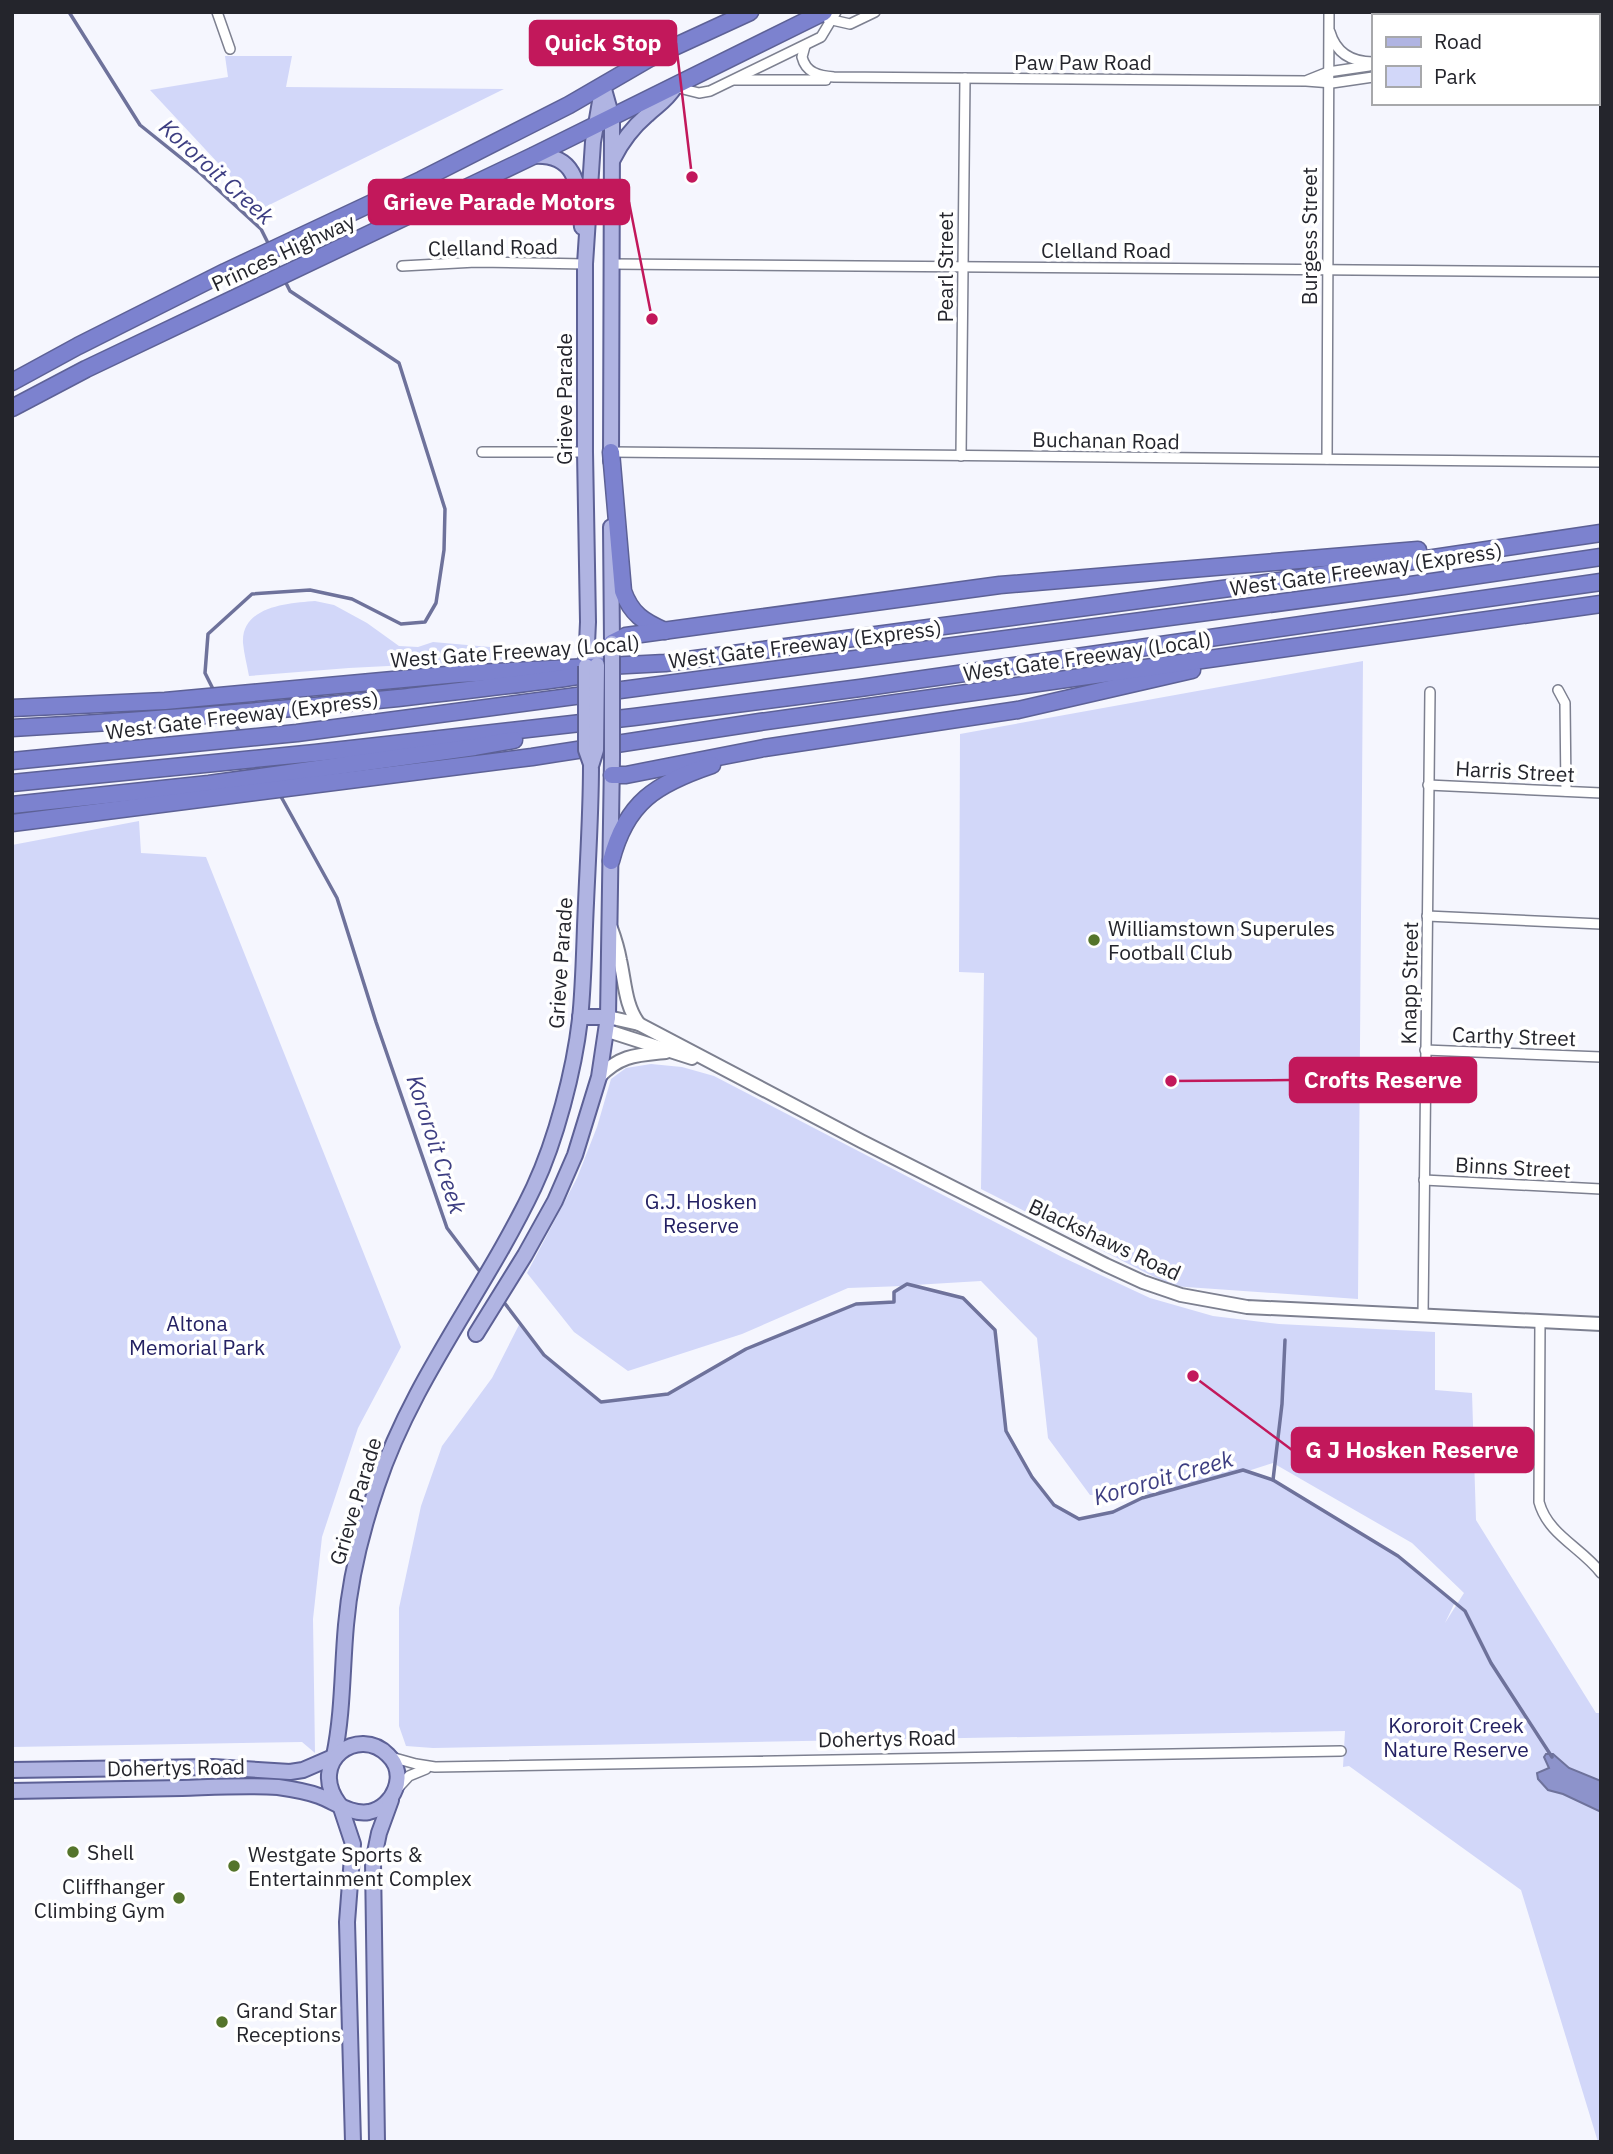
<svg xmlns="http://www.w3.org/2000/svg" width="1613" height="2154" font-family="'IBM Plex Sans',sans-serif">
<rect width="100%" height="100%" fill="#f5f6fe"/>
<g fill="#d2d7f9" fill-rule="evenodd">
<polygon points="225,56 292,56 286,87 504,89 261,209 150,90 228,77"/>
<path d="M315 601 334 605 367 623 399 646 418 647 433 642 525 650V659L349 668 249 676C247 665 244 654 243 643 241 606 289 603 315 601Z"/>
<polygon points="1363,661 1358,1299 1172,1286 981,1189 984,973 959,972 960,734"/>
<polygon points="139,821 141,853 206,857 401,1347 358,1428 322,1537 313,1619 315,1753 302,1742 12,1747 12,845"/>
<path d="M651 1064 682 1067 714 1076 1062 1257 1150 1298 1213 1316 1279 1324 1435 1332V1390L1472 1393 1476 1520 1596 1713H1601V2142H1598L1521 1890 1349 1766 1343 1767 1345 1731 433 1748 406 1746 399 1726V1608L421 1506 442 1446 492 1378 520 1323 544 1355 601 1402 668 1394 746 1349 856 1304 894 1302V1292L903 1286 848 1288 742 1334 628 1371 574 1332 527 1273 577 1178 597 1127 611 1079 626 1068ZM981 1281 1037 1338 1048 1438 1090 1495 1155 1494 1113 1512 1079 1519 1054 1505 1032 1477 1006 1431 995 1330 963 1298 914 1285ZM1273 1463 1412 1543 1464 1593 1445 1623 1455 1602 1398 1556 1273 1480 1248 1471Z"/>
</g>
<polygon fill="#8d93cb" stroke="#6e729b" stroke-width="2" points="1546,1754 1553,1754 1569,1768 1601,1781 1601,1812 1563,1794 1548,1790 1538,1779 1537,1773 1549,1768 1544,1757"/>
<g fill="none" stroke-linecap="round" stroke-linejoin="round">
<g stroke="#6e729b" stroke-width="3.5">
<polyline points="69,12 140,125 201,174 261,229 270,247"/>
<polyline points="273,254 281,272"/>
<polyline points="215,693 205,673 208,634 252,594 310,590 352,599 401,624 425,622 436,603 444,550 445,509 399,363 290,291 284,279"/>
<polyline points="229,717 241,733"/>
<polyline points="279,793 337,898 376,1022 447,1228 481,1273"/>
<polyline points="503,1301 544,1355 601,1402 668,1394 746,1349 856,1304 894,1302 894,1292 907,1284 963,1298 995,1330 1006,1431 1032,1477 1054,1505 1079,1519 1113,1512 1142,1498 1243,1470 1273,1480 1398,1556 1465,1611 1491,1663 1552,1757"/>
<polyline points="1273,1480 1282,1404 1285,1340"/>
</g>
<g stroke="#7d8090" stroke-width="12">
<g id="street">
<polyline points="217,12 230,49"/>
<polyline points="828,19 850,24 875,12"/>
<path d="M1330 32C1336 53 1351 62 1373 62"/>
<path d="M805 46 802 57C806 73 819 76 834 77L1306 81 1332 83 1373 77"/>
<polyline points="1597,66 1601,66"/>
<polyline points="735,80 826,80"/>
<polyline points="1308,80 1328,72 1369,66"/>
<polyline points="675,87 699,93 710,91 821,37 836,12"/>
<polyline points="611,264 1601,272"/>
<polyline points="402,266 476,262 585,264"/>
<polyline points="482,452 585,452"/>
<polyline points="611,452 1601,462"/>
<polyline points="961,456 965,78"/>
<polyline points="1327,459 1329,12"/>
<polyline points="1558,690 1565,703 1566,791"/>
<polyline points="1428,785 1601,793"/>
<polyline points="1427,916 1601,924"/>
<polyline points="1425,1050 1601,1057"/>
<polyline points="1424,1180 1601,1189"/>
<polyline points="1423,1316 1430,692"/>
<path d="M1540 1321 1539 1502C1548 1535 1581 1547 1601 1573"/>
<polyline points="391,1757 416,1764 435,1767 1341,1751"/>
<polyline points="398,1788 409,1776 426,1769"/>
</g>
</g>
<g stroke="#7d8090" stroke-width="16">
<g id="secondary">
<path d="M611 928C615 939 618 949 620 960 625 982 625 1006 639 1024"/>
<polyline points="608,1017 639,1024 861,1141 1106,1265 1143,1282 1181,1295 1247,1307 1601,1324"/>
<polyline points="608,1031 692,1058"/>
<path d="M599 1077C620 1055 636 1055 666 1052"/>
</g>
</g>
<g stroke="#5d6196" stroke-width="18">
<g id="primary">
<polyline points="603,86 612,118 612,133 611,461"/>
<path d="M533 156C581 153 578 192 582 227"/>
<path d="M613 159C621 143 633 127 647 115 659 104 666 101 675 87"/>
<polyline points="597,665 600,656 612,643 611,527"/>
<polyline points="586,666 588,622 585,452 585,264 593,142 602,90"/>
<polyline points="580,1017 608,1017"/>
<polyline points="476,1334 525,1255 555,1201 575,1155 599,1077 608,1017 612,758"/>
<path d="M334 1756C343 1713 342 1669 346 1625 350 1578 362 1530 377 1486 413 1378 486 1289 534 1187 556 1140 574 1071 580 1019 584 981 584 942 586 903 588 857 591 811 591 766"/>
<polyline points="12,1770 213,1767 290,1772 303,1770 333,1757"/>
<path d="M12 1791C69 1790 126 1789 182 1788 214 1787 246 1785 278 1787 292 1789 306 1791 319 1796 335 1802 351 1815 369 1812 394 1807 408 1774 388 1755 359 1725 307 1761 339 1804"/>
<polyline points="340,1805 353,1844 347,1922 353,2142"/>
<polyline points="377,2142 373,1862 379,1833 391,1800"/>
</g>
</g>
<g stroke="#5d6196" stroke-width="19">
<g id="highway">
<polyline points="12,382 78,346 225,272 421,180 569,105 650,58 750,12"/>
<polyline points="12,408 86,369 533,156 824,12"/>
<path d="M611 452 623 591C631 614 644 622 665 631"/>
<polyline points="612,643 626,636 1000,585 1418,550"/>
<polyline points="12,708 165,701 458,674 665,663 1245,586 1601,533"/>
<path d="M12 728C142 721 270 711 398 698 458 691 518 685 578 676"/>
<polyline points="12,761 297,733 1404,586 1601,557"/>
<polyline points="612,775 626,775 764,748 1018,710 1192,670"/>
<polyline points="12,783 315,753 634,717 860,688 1601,582"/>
<polyline points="12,805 209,784 475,747 514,740"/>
<polyline points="12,823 532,757 760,722 1601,604"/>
<path d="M611 861C626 802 656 784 712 765"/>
</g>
</g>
<use href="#street" stroke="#fff" stroke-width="9"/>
<use href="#secondary" stroke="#fff" stroke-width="12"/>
<use href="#primary" stroke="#b0b4e2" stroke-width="14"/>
<use href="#highway" stroke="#7c82cf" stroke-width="16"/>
<g stroke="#5d6196" stroke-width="18" stroke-linecap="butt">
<g id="primary-bridge">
<polyline points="586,666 586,750 591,764"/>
<polyline points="612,758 612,643"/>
<polyline points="591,766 596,750 597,665"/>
</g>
</g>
<use href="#primary-bridge" stroke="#b0b4e2" stroke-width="14"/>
</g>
<g fill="#54742b" stroke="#fff" stroke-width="2.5">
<circle cx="1094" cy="940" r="7"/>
<circle cx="73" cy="1852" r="7"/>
<circle cx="234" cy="1866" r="7"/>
<circle cx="179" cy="1898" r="7"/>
<circle cx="222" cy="2022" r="7"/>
</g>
<g text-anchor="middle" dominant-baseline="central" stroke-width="7" stroke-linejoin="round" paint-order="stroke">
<g font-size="21" fill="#24252c" stroke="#fff">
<text x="1083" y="62">Paw Paw Road</text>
<text transform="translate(1309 236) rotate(-90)">Burgess Street</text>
<text transform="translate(493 247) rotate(-1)">Clelland Road</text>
<text x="1106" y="250">Clelland Road</text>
<text transform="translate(283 252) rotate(-25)">Princes Highway</text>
<text transform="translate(945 267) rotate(-90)">Pearl Street</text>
<text transform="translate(564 399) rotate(-90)">Grieve Parade</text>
<text transform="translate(1106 440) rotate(1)">Buchanan Road</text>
<text transform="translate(1366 569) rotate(-8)">West Gate Freeway (Express)</text>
<text transform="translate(805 644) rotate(-7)">West Gate Freeway (Express)</text>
<text transform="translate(515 651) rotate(-4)">West Gate Freeway (Local)</text>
<text transform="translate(1087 656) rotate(-8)">West Gate Freeway (Local)</text>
<text transform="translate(242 715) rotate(-7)">West Gate Freeway (Express)</text>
<text transform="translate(1515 771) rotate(3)">Harris Street</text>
<text transform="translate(560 963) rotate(-86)">Grieve Parade</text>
<text transform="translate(1409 983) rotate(-89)">Knapp Street</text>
<text transform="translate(1514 1036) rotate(2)">Carthy Street</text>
<text transform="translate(1513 1167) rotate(3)">Binns Street</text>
<text transform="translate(1105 1239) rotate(25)">Blackshaws Road</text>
<text transform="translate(355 1501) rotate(-73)">Grieve Parade</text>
<text transform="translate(887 1738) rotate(-1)">Dohertys Road</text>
<text transform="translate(176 1767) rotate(-1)">Dohertys Road</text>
</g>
<g font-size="21" fill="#24252c" stroke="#fff" text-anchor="start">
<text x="1108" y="928">Williamstown Superules<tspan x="1108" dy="24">Football Club</tspan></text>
<text x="87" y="1852">Shell</text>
<text x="248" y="1854">Westgate Sports &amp;<tspan x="248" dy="24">Entertainment Complex</tspan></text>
<text x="165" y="1886" text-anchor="end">Cliffhanger<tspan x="165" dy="24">Climbing Gym</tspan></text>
<text x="236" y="2010">Grand Star<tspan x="236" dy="24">Receptions</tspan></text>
</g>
<g font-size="21" fill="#242163" stroke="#fff">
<text x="701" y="1201">G.J. Hosken<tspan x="701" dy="24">Reserve</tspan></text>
<text x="197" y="1323">Altona<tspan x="197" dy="24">Memorial Park</tspan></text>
<text x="1456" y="1725">Kororoit Creek<tspan x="1456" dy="24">Nature Reserve</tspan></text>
</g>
<g font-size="23" font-style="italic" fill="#3d3e82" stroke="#fff">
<text transform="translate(217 171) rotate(42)">Kororoit Creek</text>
<text transform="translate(437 1144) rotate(72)">Kororoit Creek</text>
<text transform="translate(1163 1477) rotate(-16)">Kororoit Creek</text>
</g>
</g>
<path fill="none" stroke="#c2185b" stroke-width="2.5" d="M692 177L676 43M652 319L629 202M1171 1081L1290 1080M1193 1376L1292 1450"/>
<g fill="#c2185b" stroke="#fff" stroke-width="2.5">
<circle cx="692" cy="177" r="7"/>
<circle cx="652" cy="319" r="7"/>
<circle cx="1171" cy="1081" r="7"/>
<circle cx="1193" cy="1376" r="7"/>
</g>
<g fill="#c2185b" stroke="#c2185b" stroke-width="2.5">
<rect x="530" y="21" width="146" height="44" rx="7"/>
<rect x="369" y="180" width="260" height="44" rx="7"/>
<rect x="1290" y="1058" width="186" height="44" rx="7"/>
<rect x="1292" y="1428" width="241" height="44" rx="7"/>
</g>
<g font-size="23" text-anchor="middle" font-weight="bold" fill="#fff">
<text x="603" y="51">Quick Stop</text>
<text x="499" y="210">Grieve Parade Motors</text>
<text x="1383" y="1088">Crofts Reserve</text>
<text x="1412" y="1458">G J Hosken Reserve</text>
</g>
<rect width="1613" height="2154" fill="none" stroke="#24252c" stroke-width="28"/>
<rect x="1372" y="14" width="228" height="91" fill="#ffffff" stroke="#a7a8ab" stroke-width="2"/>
<rect x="1386" y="37" width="35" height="10" fill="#b0b4e2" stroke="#a7a8ab" stroke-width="2"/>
<text x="1434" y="49" font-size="21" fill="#24252c">Road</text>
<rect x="1386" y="66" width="35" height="21" fill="#d2d7f9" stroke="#a7a8ab" stroke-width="2"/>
<text x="1434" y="84" font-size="21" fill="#24252c">Park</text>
</svg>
